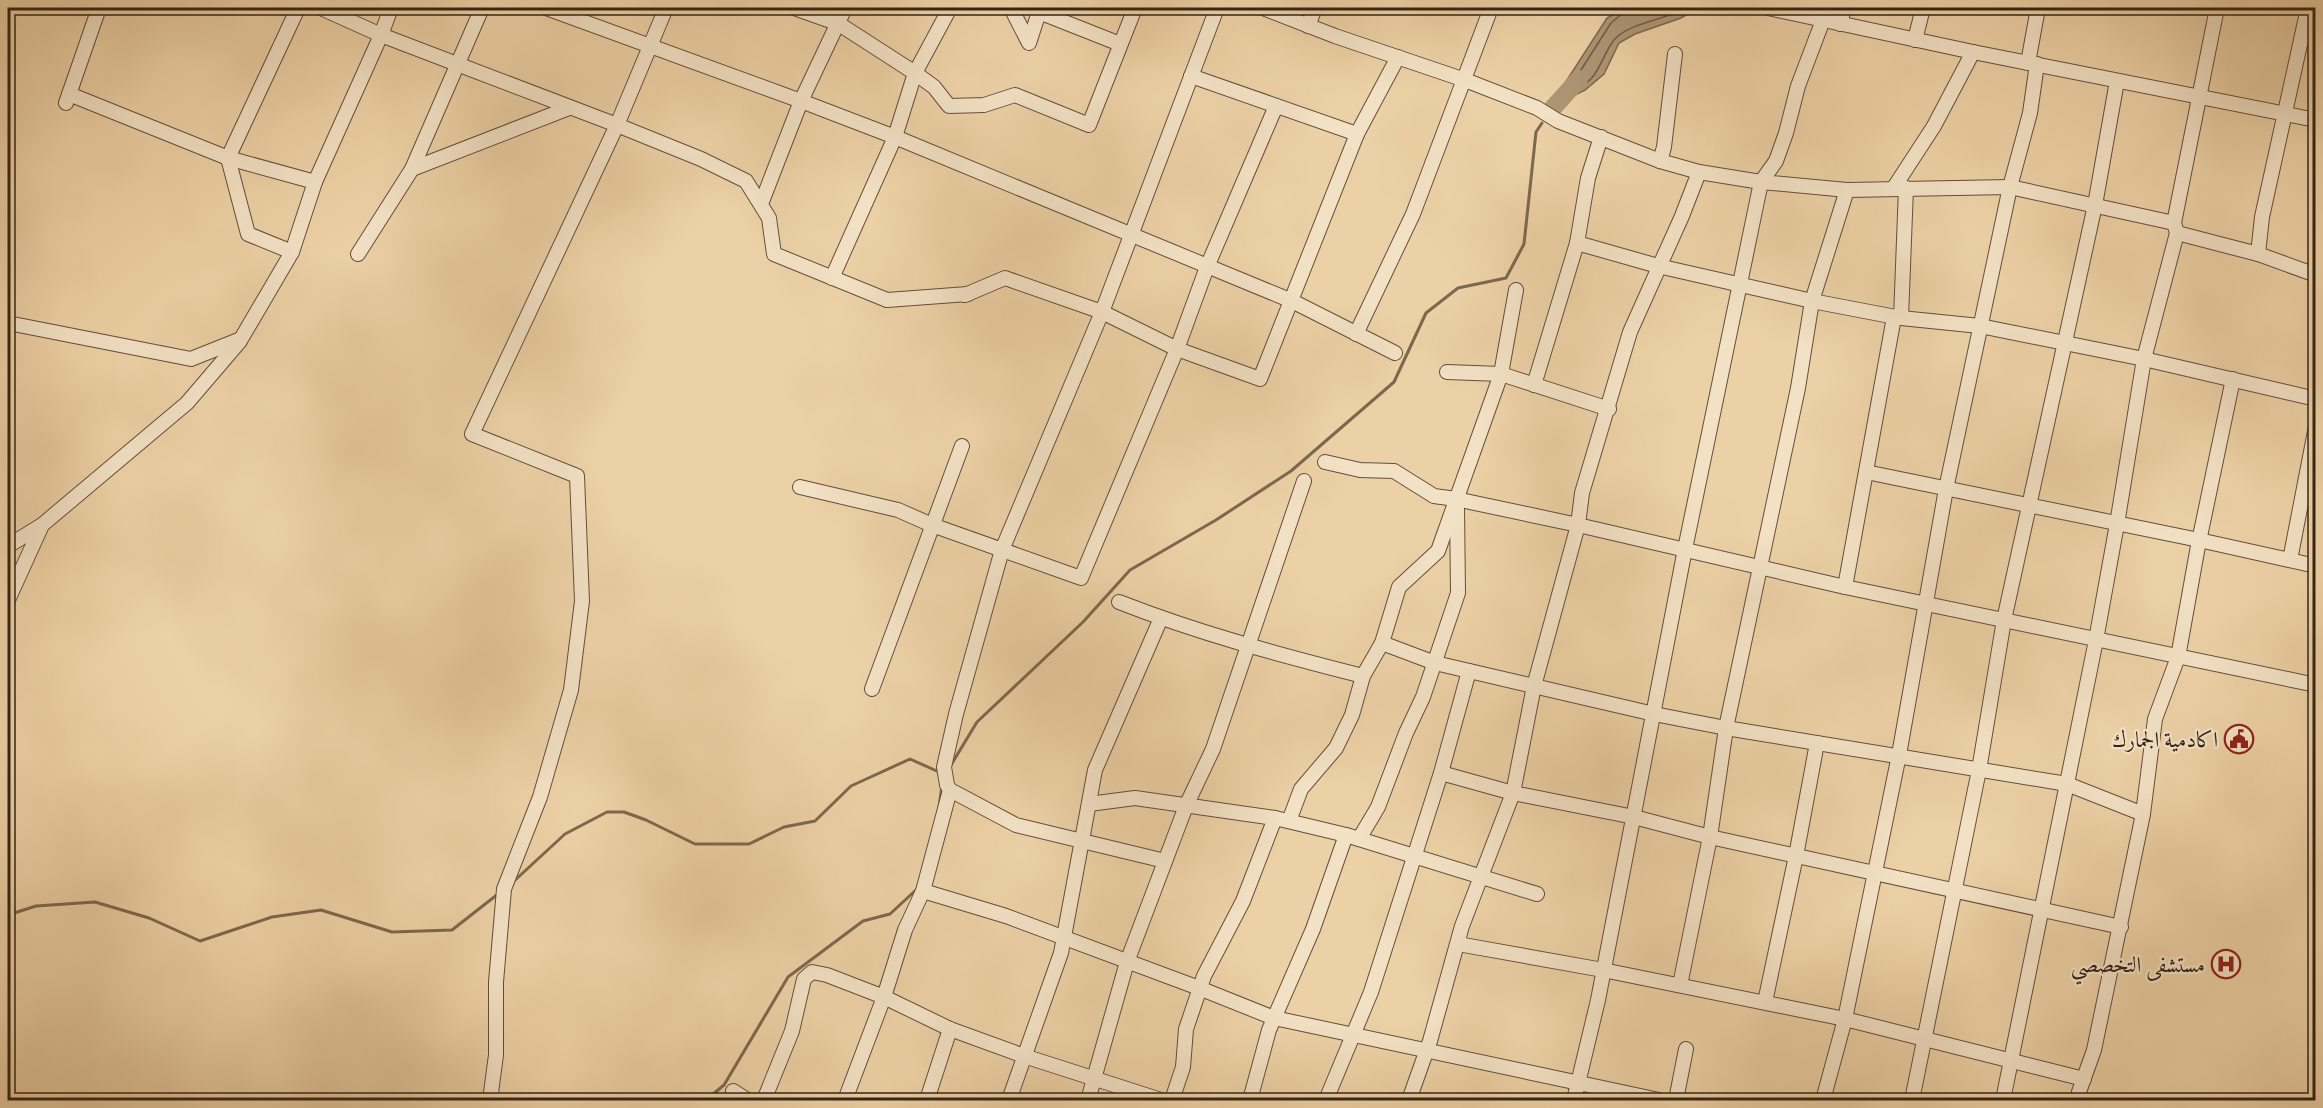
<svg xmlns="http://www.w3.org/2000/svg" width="2323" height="1108" font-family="'Gentium Book Plus',Amiri,serif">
<rect width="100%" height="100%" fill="#edd1a6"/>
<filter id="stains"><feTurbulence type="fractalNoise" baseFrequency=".00333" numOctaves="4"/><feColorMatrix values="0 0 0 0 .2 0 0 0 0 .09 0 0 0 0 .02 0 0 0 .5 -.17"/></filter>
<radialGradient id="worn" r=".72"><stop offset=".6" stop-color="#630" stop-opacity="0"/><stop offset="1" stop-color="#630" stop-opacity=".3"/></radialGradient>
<polygon fill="#ae9675" stroke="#7d684f" stroke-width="1.5" points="1624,8 1698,8 1681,18 1635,34 1619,43 1604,74 1585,90 1575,95 1563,95 1565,83 1607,18"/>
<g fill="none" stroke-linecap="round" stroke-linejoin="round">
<path stroke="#715d46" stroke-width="1.5" d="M1625 8 1623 13 1611 23 1572 84 1573 88C1598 85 1601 56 1614 40 1628 23 1667 19 1687 8"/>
<g stroke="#7d684f" stroke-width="3">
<polyline points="951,765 977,722 1083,622 1130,570 1216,520 1291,471 1394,382 1426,313 1458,288 1506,278 1524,244 1536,132 1542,123"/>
<polyline points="939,808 942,785"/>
<polyline points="513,882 565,834 607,812 624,812 646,820 695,844 749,844 784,827 815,821 851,786 910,759 939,772"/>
<polyline points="8,915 36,906 95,902 149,918 200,941 272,917 321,910 392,932 452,930 498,894"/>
<polyline points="706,1100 724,1085 788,977 863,921 890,914 917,889"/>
</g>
<polyline stroke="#ae9675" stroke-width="18" points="1552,109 1579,79"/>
<g stroke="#624f3b" stroke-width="16">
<g id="minor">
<polyline points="321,8 381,35 617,125 701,159 746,181 769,218 774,254 887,300 968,294"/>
<polyline points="546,8 801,101 895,137 1292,301 1395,353"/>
<polyline points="794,8 839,24 915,73 934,87 949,106 984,105 1015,95 1089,125 1135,8"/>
<polyline points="1011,8 1029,43 1039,12 1115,42"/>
<polyline points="1263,8 1335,36 1465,80 1537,108 1558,121 1660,161 1699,172 1682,216 1630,332 1582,493 1578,525 1534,686 1513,793 1462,926 1430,1041 1409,1100"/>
<polyline points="1768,8 1973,52 2316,120"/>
<polyline points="1840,24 1844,8"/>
<polyline points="1308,26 1315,8"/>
<polyline points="1915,40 1923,8"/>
<polyline points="2028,63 2038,8"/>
<polyline points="1191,76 1357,134"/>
<polyline points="69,94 228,158 315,182"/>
<polyline points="66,103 99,8"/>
<polyline points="1660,161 1664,147 1675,54"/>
<polyline points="412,169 569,108"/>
<polyline points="1699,172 1761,182 1847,190 2010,187 2174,223"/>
<polyline points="1893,189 1934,126 1973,52"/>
<polyline points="761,204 801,101 845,8"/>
<polyline points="2177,233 2258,254 2316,275"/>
<polyline points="1577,243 1658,266 1812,301 1901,318 1980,326 2144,359 2316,399"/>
<polyline points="292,252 248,234 228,158 298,8"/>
<polyline points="358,254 412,169 482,8"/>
<polyline points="2258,254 2262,217 2308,8"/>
<polyline points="832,278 895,137 915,73 950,8"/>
<polyline points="965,295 1005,278 1102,312 1177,349 1260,379 1357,134 1398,57"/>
<polyline points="1901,318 1906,188"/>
<polyline points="8,323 191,359 241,339 292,252 315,182 381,35 391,8"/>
<polyline points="1356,334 1413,214 1491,8"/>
<polyline points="1447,372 1501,374 1609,409"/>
<polyline points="1534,385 1577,243 1588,178 1601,137"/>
<polyline points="1325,462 1360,470 1394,471 1434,496 1456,499 1578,525 1845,587 2316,685"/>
<polyline points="1866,472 2199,540 2316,566"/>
<polyline points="800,487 898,510 932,525 1081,578 1177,349 1207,267 1276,106"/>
<polyline points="8,546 42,525 187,403 240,341"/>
<polyline points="2290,560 2316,426"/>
<polyline points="1845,587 1894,317"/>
<polyline points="8,600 42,525"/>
<path d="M1119 602C1198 633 1280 655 1363 676"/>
<polyline points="1382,643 1435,663 1654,714 1726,728 2067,784 2143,814"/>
<polyline points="872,689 962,446"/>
<polyline points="1441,773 1513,793 1634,817 1710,837 2121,927"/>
<polyline points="1089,804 1135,798 1275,818 1346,835 1537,894"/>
<polyline points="1289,821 1301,789 1336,748 1352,715 1363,676 1382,643 1399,587 1438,551 1501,374 1516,290"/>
<polyline points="1359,839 1378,807 1406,733 1423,697 1458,593 1457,507"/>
<polyline points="1165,861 1016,825 950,790 947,785 944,767 956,714 1002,550 1102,312 1217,8"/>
<polyline points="923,891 1006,916 1199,988 1274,1018 1659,1100"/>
<polyline points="1458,944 1603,970 1845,1019 2084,1079"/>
<polyline points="1680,985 1710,837 1726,728 1798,388 1812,301 1847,190"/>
<polyline points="1765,1002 1796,856 1817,743"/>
<polyline points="733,1091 747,1100"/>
<polyline points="490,1100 496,1055 496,982 504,889 540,797 571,690 582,601 577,476 472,434 617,125 666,8"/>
<polyline points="764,1100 792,1031 804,979 812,972 827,975 884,997 950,1029 1024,1056 1161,1100"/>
<polyline points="845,1100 884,997 905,930 923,891 950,790"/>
<polyline points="927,1100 950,1029"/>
<polyline points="1009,1100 1061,953 1095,770 1161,618"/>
<polyline points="1088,1100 1127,962 1186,806 1213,749 1304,481"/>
<polyline points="1172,1100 1183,1067 1186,1029 1204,976 1243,901 1275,818"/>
<polyline points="1250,1100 1269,1030 1313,929 1346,835"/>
<polyline points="1326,1100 1371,992 1441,773 1469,671"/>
<polyline points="1574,1100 1598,1000 1685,549 1761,182 1776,161 1786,133 1798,86 1823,20"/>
<polyline points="1676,1100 1686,1049"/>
<polyline points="1823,1100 1845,1019 1899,755 1946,489 2010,187 2030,113 2037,64"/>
<polyline points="1912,1100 1979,770 2004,620 2095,205 2117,81"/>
<polyline points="2003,1100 2096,640 2117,524 2144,359 2177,233 2174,223 2217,8"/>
<polyline points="2078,1100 2079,1092 2094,1050 2143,814 2155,719 2178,657 2198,546 2233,379"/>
</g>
</g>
<use href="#minor" stroke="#f3e1c5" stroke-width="14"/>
</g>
<defs>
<g id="civic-ring" transform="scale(1.5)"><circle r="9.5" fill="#f3e1c5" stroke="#8f2418" stroke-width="1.5"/><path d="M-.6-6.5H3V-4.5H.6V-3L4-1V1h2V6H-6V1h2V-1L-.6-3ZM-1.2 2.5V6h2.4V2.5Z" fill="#8f2418"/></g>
<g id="hospital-ring" transform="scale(1.5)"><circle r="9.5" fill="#f3e1c5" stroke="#8f2418" stroke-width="1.5"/><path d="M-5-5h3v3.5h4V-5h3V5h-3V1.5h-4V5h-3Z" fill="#8f2418"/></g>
</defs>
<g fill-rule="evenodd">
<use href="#civic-ring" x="2239" y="739"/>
<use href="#hospital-ring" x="2226" y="964"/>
</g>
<g text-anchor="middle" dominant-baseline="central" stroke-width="4.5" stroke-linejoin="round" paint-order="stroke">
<g font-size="22" fill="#342417" stroke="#f3e1c5" text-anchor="end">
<text x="2218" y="739">اكادمية الجمارك</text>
<text x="2205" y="964">مستشفى التخصصي</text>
</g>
</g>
<rect width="2323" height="1108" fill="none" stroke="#edd1a6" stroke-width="30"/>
<rect x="9" y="9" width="2305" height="1090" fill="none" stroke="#342417" stroke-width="3"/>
<rect x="15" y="15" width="2293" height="1078" fill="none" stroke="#342417" stroke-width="1.5"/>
<rect width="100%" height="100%" filter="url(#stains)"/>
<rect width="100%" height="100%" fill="url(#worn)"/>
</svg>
